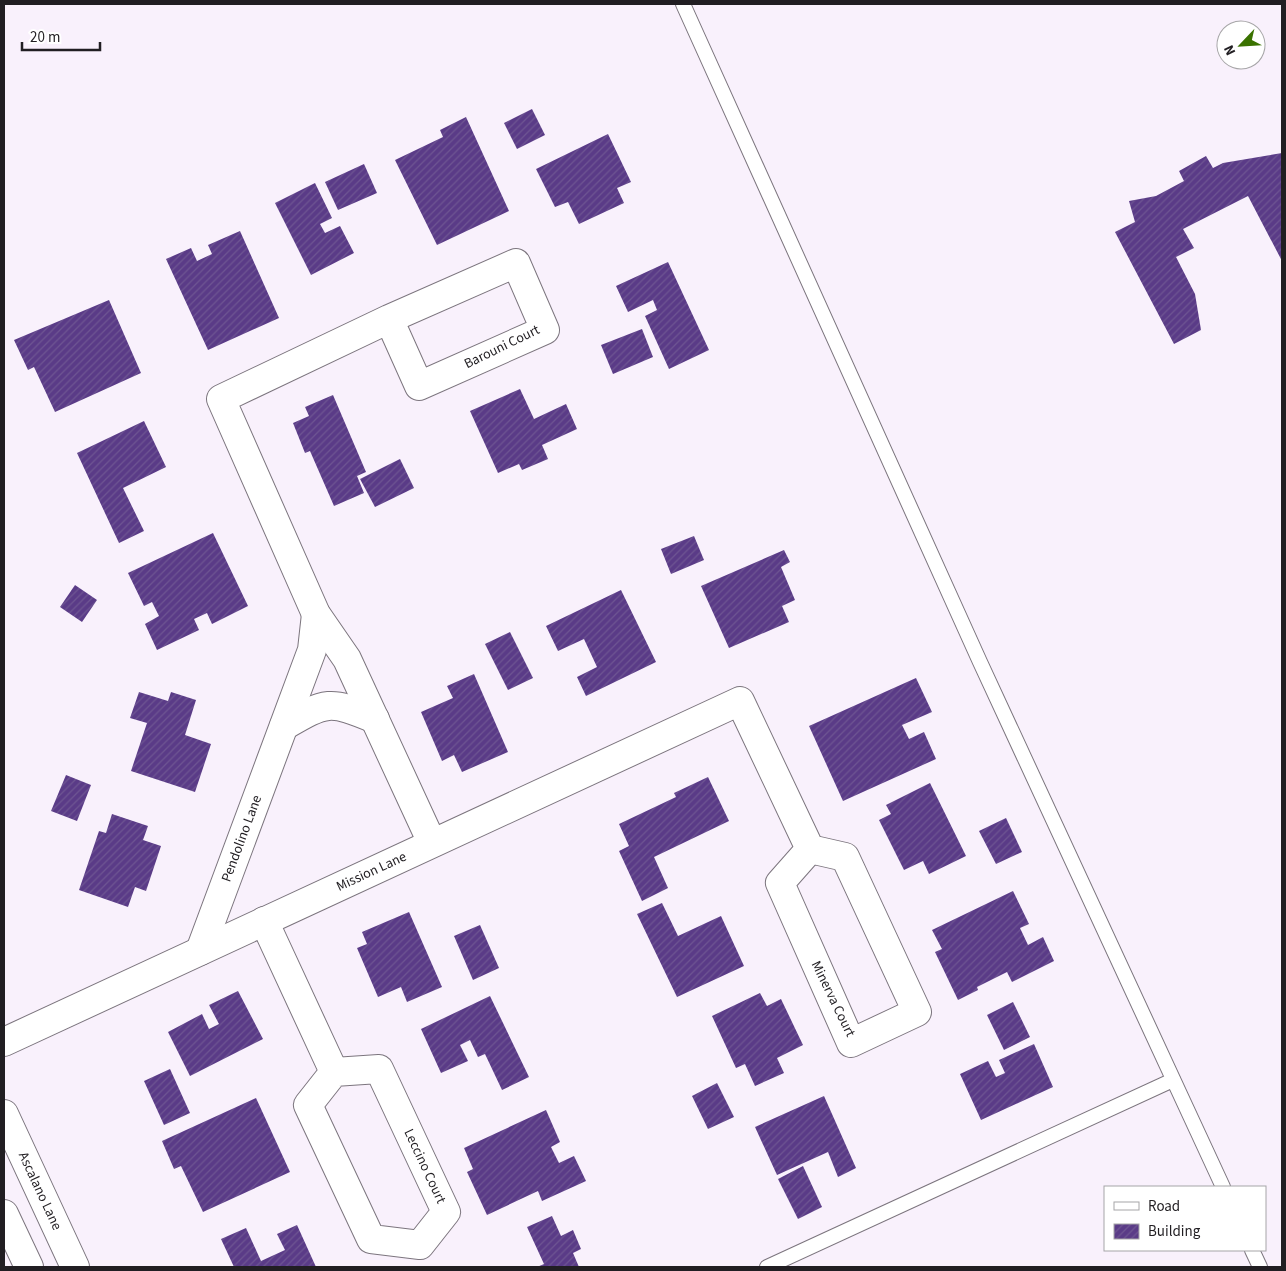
<svg xmlns="http://www.w3.org/2000/svg" width="1286" height="1271" font-family="'Source Sans 3',sans-serif">
<defs>
<pattern id="building-hatch" width="6" height="6" patternUnits="userSpaceOnUse" patternTransform="scale(1.25)"><rect width="6" height="6" fill="#5a3b87"/><path d="M-1 1l2-2M0 6l6-6M5 7l2-2" fill="none" stroke="#6e5592"/></pattern>
</defs>
<rect width="100%" height="100%" fill="#f9f1fc"/>
<g fill="url(#building-hatch)">
<polygon points="532,109 545,135 517,149 504,123"/>
<polygon points="466,117 509,211 437,245 395,160 443,137 440,130"/>
<polygon points="608,134 631,182 617,188 624,203 579,224 568,202 555,207 536,169"/>
<polygon points="1282,153 1282,261 1248,196 1183,229 1194,248 1176,257 1195,294 1201,330 1174,344 1115,232 1135,222 1129,201 1156,196 1184,181 1179,171 1206,156 1213,168 1223,163"/>
<polygon points="364,164 377,193 338,210 325,182"/>
<polygon points="315,183 332,218 320,224 325,233 340,226 354,253 311,275 275,203"/>
<polygon points="240,231 279,318 208,350 166,259 191,248 197,261 212,254 208,245"/>
<polygon points="668,262 709,350 669,369 645,316 657,310 653,300 628,312 616,286"/>
<polygon points="109,300 141,373 55,412 34,367 28,370 14,340"/>
<polygon points="642,329 653,357 613,374 601,345"/>
<polygon points="520,389 534,419 566,404 577,429 542,445 548,459 522,470 519,464 498,473 470,411"/>
<polygon points="333,395 366,472 357,476 364,493 334,506 310,451 305,453 293,423 309,416 305,407"/>
<polygon points="144,421 166,467 123,488 144,531 119,543 77,453"/>
<polygon points="400,459 414,488 375,507 360,479"/>
<polygon points="213,533 248,606 212,624 207,613 194,619 199,630 157,650 145,624 159,616 152,602 144,606 128,573"/>
<polygon points="694,536 704,560 671,574 661,549"/>
<polygon points="784,550 790,562 781,567 795,600 782,606 789,622 729,648 701,586"/>
<polygon points="75,585 97,600 82,622 60,607"/>
<polygon points="621,590 656,662 586,696 577,677 597,667 584,639 558,651 546,626"/>
<polygon points="510,632 533,678 508,690 485,644"/>
<polygon points="474,674 508,752 462,772 454,755 442,761 421,712 453,698 447,686"/>
<polygon points="916,678 932,712 902,725 909,739 924,732 936,759 843,801 809,726"/>
<polygon points="139,692 168,701 171,692 196,700 185,735 211,744 195,792 131,771 147,723 130,718"/>
<polygon points="66,775 91,785 77,821 51,811"/>
<polygon points="708,777 729,821 654,857 668,888 642,901 619,851 629,846 619,824 676,797 674,793"/>
<polygon points="930,783 966,856 929,874 923,861 904,870 879,820 891,814 886,805"/>
<polygon points="112,814 148,826 143,840 161,846 146,891 135,887 128,907 79,890 99,831 106,833"/>
<polygon points="1006,818 1022,852 996,864 979,831"/>
<polygon points="1013,891 1029,924 1020,928 1028,945 1043,937 1054,961 1012,982 1007,972 977,987 978,990 958,1000 935,952 942,949 932,930"/>
<polygon points="662,903 678,936 721,916 744,966 677,997 637,914"/>
<polygon points="409,912 442,987 407,1002 401,987 378,997 357,948 367,944 362,932"/>
<polygon points="480,925 499,968 473,980 454,936"/>
<polygon points="238,991 263,1039 190,1076 168,1032 202,1014 209,1029 219,1024 209,1005"/>
<polygon points="760,993 767,1006 781,999 803,1045 777,1058 784,1073 755,1086 745,1064 736,1068 712,1016"/>
<polygon points="490,996 529,1077 502,1090 485,1054 478,1057 470,1040 460,1045 468,1061 441,1073 421,1029"/>
<polygon points="1013,1002 1030,1037 1004,1050 987,1015"/>
<polygon points="1034,1044 1053,1087 981,1120 960,1074 988,1061 996,1077 1005,1073 999,1060"/>
<polygon points="170,1069 190,1113 164,1125 144,1081"/>
<polygon points="717,1083 734,1117 708,1129 692,1096"/>
<polygon points="824,1096 856,1168 838,1177 828,1152 777,1175 755,1127"/>
<polygon points="256,1098 290,1172 203,1212 181,1166 174,1169 162,1141"/>
<polygon points="546,1110 560,1142 551,1147 559,1163 574,1156 586,1181 542,1201 538,1191 487,1215 467,1172 473,1169 464,1148"/>
<polygon points="803,1166 822,1207 798,1219 778,1179"/>
<polygon points="552,1216 561,1236 573,1230 581,1249 573,1253 579,1267 537,1267 544,1264 527,1227"/>
<polygon points="297,1225 316,1267 234,1267 221,1239 246,1228 261,1261 285,1250 277,1234"/>
</g>
<g fill="none" stroke-linecap="round" stroke-linejoin="round">
<g stroke="#7c757e" stroke-width="16">
<g id="service">
<polyline points="683,4 980,662 1223,1187"/>
<polyline points="1252,1250 1260,1267"/>
<polyline points="767,1267 1173,1080"/>
</g>
</g>
<g stroke="#7c757e" stroke-width="30">
<g id="minor">
<polyline points="389,319 516,263 545,330 419,386 389,319 221,399 316,614 347,659 432,843"/>
<path d="M284 726C327 701 329 700 375 719"/>
<path id="s1" d="M264 921 334 1072 379 1069 446 1212 420 1245 371 1239 308 1105 334 1072"/>
<path id="s2" d="M200 951 312 650 316 614"/>
<path id="s3" d="M4 1042 740 701 810 849 845 857 917 1012 851 1043 780 883 810 849"/>
</g>
</g>
<g stroke="#7c757e" stroke-width="30">
<g id="tertiary">
<path id="s4" d="M4 1114 75 1267"/>
<polyline points="4,1214 29,1267"/>
</g>
</g>
<use href="#service" stroke="#fff" stroke-width="14"/>
<use href="#minor" stroke="#fff" stroke-width="28"/>
<use href="#tertiary" stroke="#fff" stroke-width="28"/>
</g>
<g text-anchor="middle" dominant-baseline="central" stroke-width="5" stroke-linejoin="round" paint-order="stroke">
<g font-size="14" fill="#211e22" stroke="#fff">
<text transform="translate(502 347) rotate(-26)">Barouni Court</text>
<text stroke="none"><textPath href="#s2" startOffset="120">Pendolino Lane</textPath></text>
<text stroke="none"><textPath href="#s3" startOffset="405">Mission Lane</textPath></text>
<text transform="translate(833 999) rotate(64)">Minerva Court</text>
<text stroke="none"><textPath href="#s1" startOffset="319">Leccino Court</textPath></text>
<text stroke="none"><textPath href="#s4" startOffset="85">Ascalano Lane</textPath></text>
</g>
</g>
<rect width="1286" height="1271" fill="none" stroke="#211e22" stroke-width="10"/>
<rect x="1104" y="1186" width="162" height="65" fill="#ffffff" stroke="#a6a5a7"/>
<rect x="1114" y="1202" width="25" height="8" fill="#ffffff" stroke="#a6a5a7"/>
<text x="1148" y="1211" font-size="15" fill="#211e22">Road</text>
<rect x="1114" y="1224" width="25" height="15" fill="url(#building-hatch)" stroke="#a6a5a7"/>
<text x="1148" y="1236" font-size="15" fill="#211e22">Building</text>
<g transform="translate(1241 45) rotate(245)"><circle r="24" fill="#ffffff" stroke="#a6a5a7"/>
<path d="M0-4L9 19L0 12L-9 19Z" fill="#3a7200"/>
<text y="-8" font-size="14" font-weight="bold" text-anchor="middle" fill="#211e22">N</text>
</g>
<path d="M22 42v8h78v-8" fill="none" stroke="#211e22" stroke-width="2.5"/>
<text x="30" y="42" font-size="15" fill="#211e22" stroke="#ffffff" stroke-width="4" paint-order="stroke">20 m</text>
</svg>
